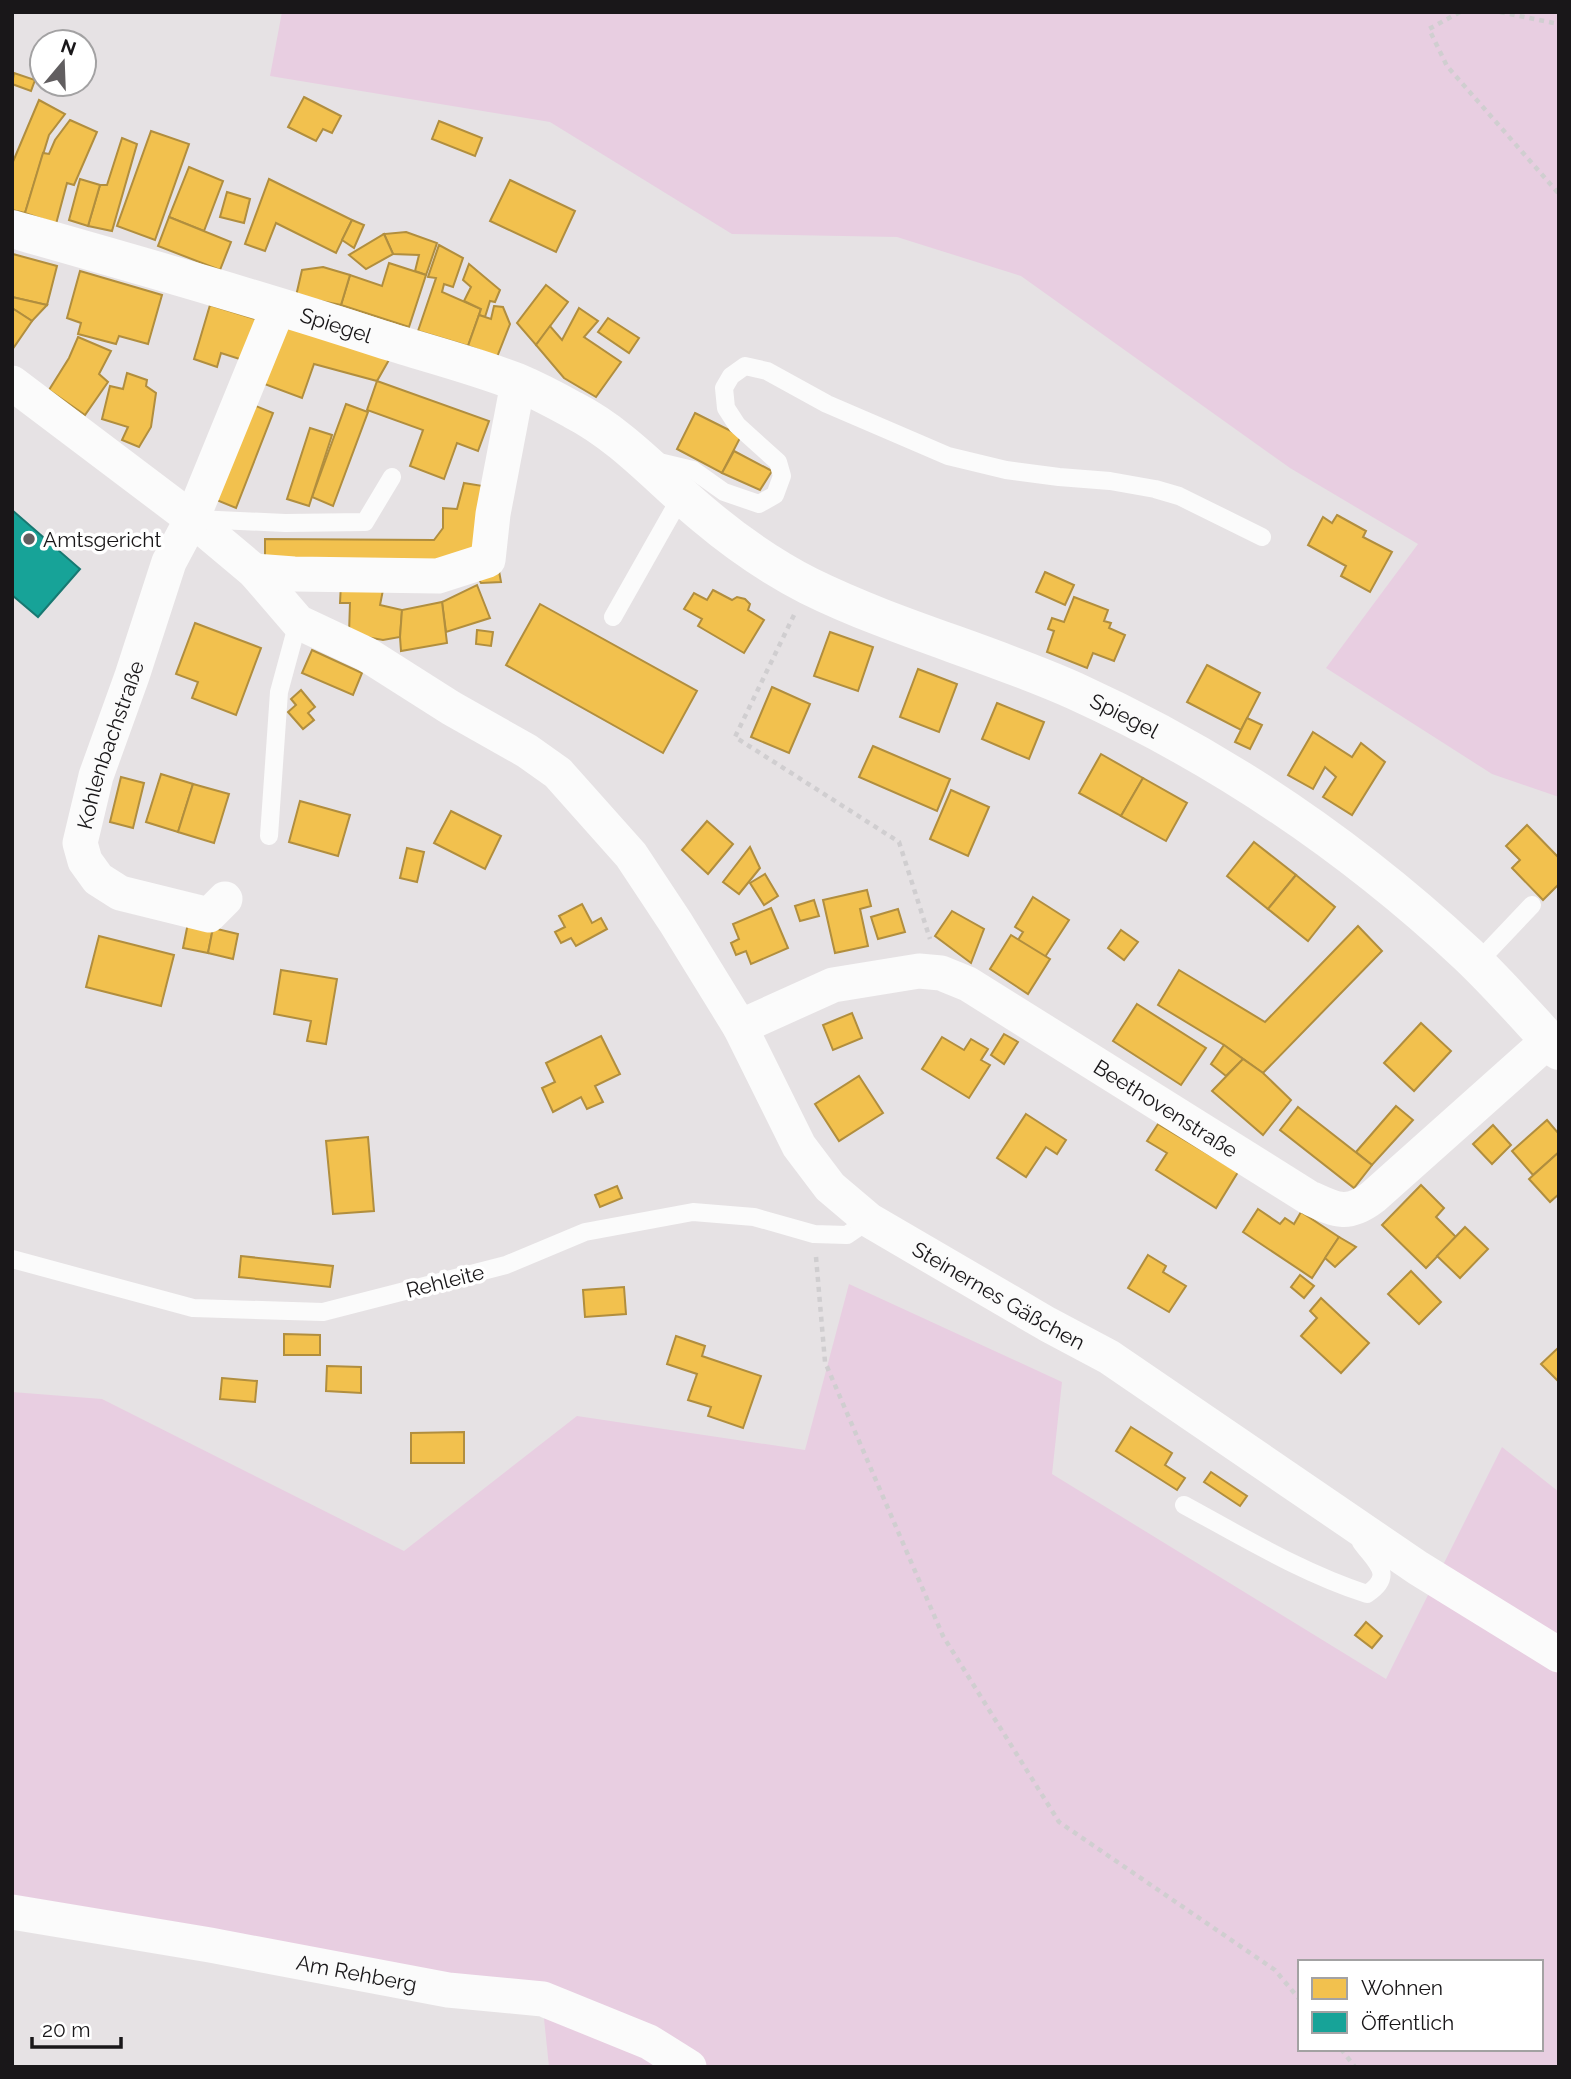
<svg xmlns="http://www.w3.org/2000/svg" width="1571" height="2079" font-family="Raleway,sans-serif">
<rect width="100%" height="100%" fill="#e6e2e4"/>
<g fill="#e8cee1" fill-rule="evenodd">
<polygon points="282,12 1559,12 1559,797 1492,774 1326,668 1418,544 1290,468 1021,276 897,237 732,234 550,122 270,76"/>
<path d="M849 1284 1062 1382 1052 1474 1386 1679 1502 1447 1559 1492V2067H549L542 1999 12 1912V1392L102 1399 404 1551 577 1416 805 1450ZM1300 1962H1541V2049H1300Z"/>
</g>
<g fill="#f2c14e" stroke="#b18e3e" stroke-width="2">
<polygon points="14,73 35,80 31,91 12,84"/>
<polygon points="304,97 341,116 332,133 323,129 316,141 288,127"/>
<polygon points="39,100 65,114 49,135 25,213 12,210 12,164"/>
<polygon points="70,120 97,132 74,185 67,183 56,224 25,213 43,153 49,154 55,140"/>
<polygon points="439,121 482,138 475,156 432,139"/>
<polygon points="151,131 189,144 155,240 117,226"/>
<polygon points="122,138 137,144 112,231 88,226 100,185 107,185"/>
<polygon points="189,167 223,181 204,231 169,217"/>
<polygon points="80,179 100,185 88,226 69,220"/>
<polygon points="269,179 352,220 336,253 276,223 265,251 245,244"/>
<polygon points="510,180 575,211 556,252 490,221"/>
<polygon points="227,192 250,199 244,223 220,217"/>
<polygon points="169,217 231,242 220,270 158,246"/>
<polygon points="352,220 364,225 354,248 342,240"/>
<polygon points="406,232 437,243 426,275 415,271 419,255 393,254 384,234"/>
<polygon points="384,234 393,254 366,269 349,255"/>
<polygon points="439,245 463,258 453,287 444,284 442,292 481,309 468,346 418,331 436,278 428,277"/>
<polygon points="13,254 57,266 47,305 12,297"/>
<polygon points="389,263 426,275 409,327 341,305 350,275 382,286"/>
<polygon points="469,264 500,290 495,302 490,301 485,317 479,315 481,309 464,301 471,287 463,280"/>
<polygon points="323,267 350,275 341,305 296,296 302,270"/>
<polygon points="80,271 162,295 148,344 119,336 116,344 78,334 81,323 67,318"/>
<polygon points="546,285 568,302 536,345 517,323"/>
<polygon points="12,297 47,305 32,321 12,308"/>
<polygon points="210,305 262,321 249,362 221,353 217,367 194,359"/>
<polygon points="494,306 503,307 510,324 497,357 468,346 479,315 491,319"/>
<polygon points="12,308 32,321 12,350"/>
<polygon points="579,308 598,321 584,337 621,362 596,397 564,378 536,345 550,326 562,340"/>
<polygon points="608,318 639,338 629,353 598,332"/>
<polygon points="281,324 390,358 377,381 314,364 302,398 259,382"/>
<polygon points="78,337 111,351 99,374 108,382 85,415 49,390 69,358"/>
<polygon points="127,373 147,380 146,386 156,393 151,427 139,447 122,440 128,427 102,419 110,386 123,389"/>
<polygon points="377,381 489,421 478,451 457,443 444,479 410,466 423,430 367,410"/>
<polygon points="251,404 273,413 236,508 214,499"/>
<polygon points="346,404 368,412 333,506 312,497"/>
<polygon points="695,413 741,436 722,473 677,449"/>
<polygon points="310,428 332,435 309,506 287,499"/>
<polygon points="734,451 772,471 760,490 722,473"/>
<polygon points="464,483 489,487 480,553 437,566 265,563 265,539 434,540 443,528 443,508 457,509"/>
<polygon points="1337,515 1366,531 1363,537 1392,552 1370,592 1341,576 1346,566 1308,545 1323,517 1332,523"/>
<polygon points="499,571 501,582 481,583 476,574"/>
<polygon points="1045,572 1074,585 1065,605 1036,592"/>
<polygon points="341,583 384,585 380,605 402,610 400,637 383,640 349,634 350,603 340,603"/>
<polygon points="477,585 490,618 446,632 442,602"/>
<polygon points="713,590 732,600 737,597 745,599 750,604 748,610 764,620 744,653 698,626 702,619 684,609 694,593 707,600"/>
<polygon points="1074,597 1108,610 1104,621 1111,623 1109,628 1125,635 1114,661 1093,653 1087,668 1047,652 1054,631 1048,629 1052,618 1064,622"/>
<polygon points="442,602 447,643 401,651 400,637 402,610"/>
<polygon points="540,604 697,691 663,753 506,665"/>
<polygon points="195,623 261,648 236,715 192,698 198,682 176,674"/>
<polygon points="477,630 493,632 491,646 476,644"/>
<polygon points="830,632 873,647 858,691 814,676"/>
<polygon points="312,650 362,673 353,695 302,673"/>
<polygon points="1207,665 1260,693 1241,730 1187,702"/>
<polygon points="918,669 957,684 939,732 900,717"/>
<polygon points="772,687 810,704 789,753 751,737"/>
<polygon points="301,690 315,707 308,713 314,720 303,729 288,712 296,705 291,699"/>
<polygon points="997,703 1044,722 1029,759 982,739"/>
<polygon points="1247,718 1262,725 1250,749 1235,742"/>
<polygon points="1313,732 1352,757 1361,743 1385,762 1352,815 1323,797 1336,777 1325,767 1313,789 1288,775"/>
<polygon points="873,746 950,779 937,811 859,777"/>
<polygon points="1101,754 1143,778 1121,816 1079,793"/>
<polygon points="161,774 193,784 178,832 146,822"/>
<polygon points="121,777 144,783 133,828 110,822"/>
<polygon points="1143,778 1187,803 1166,841 1121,816"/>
<polygon points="193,784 229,794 214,843 178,832"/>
<polygon points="951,790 989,807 968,856 930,839"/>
<polygon points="300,801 350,815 338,856 289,842"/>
<polygon points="451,811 501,836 485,869 434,843"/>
<polygon points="707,821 733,844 708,874 682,850"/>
<polygon points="1527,825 1559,858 1559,884 1543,900 1512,868 1520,860 1506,846"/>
<polygon points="1254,842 1296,875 1268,909 1227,876"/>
<polygon points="750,847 760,868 739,894 723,882"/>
<polygon points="407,848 424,852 417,882 400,878"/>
<polygon points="765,874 778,896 764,905 750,883"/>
<polygon points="1296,875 1335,907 1308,941 1268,909"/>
<polygon points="867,890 871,906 860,909 868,946 835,953 823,900"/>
<polygon points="1033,897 1069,920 1045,957 1018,940 1023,932 1015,927"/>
<polygon points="814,900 819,916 800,921 795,906"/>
<polygon points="582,904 592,923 601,918 607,929 576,946 571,938 561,943 555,932 565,927 559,916"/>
<polygon points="771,908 788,948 751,964 746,951 736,955 731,943 739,939 733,924"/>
<polygon points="898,909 905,932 878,939 871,917"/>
<polygon points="952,911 984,929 971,963 935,936"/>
<polygon points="188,923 213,928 208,953 183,948"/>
<polygon points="1358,926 1382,951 1263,1073 1224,1045 1158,1005 1179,970 1265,1022"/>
<polygon points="213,928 238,934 233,959 208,953"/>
<polygon points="1121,930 1138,942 1124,960 1108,948"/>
<polygon points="1011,935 1050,959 1028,994 990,969"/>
<polygon points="99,936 174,955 161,1006 86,987"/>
<polygon points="281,970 337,979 326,1044 307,1041 311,1021 274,1014"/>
<polygon points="1137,1004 1206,1048 1181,1085 1113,1041"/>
<polygon points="852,1013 862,1038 833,1050 823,1025"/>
<polygon points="1421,1023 1451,1051 1414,1091 1384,1063"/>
<polygon points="1004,1034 1018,1042 1004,1064 991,1055"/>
<polygon points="601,1036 620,1074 595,1086 603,1102 587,1109 581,1097 553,1112 542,1088 555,1082 546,1063"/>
<polygon points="942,1037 964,1050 971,1039 988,1049 981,1060 990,1065 969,1098 922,1069"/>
<polygon points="1224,1045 1243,1059 1226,1076 1211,1064"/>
<polygon points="1243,1059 1263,1073 1291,1100 1263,1135 1212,1091"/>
<polygon points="859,1076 883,1113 839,1141 815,1104"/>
<polygon points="1396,1106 1413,1120 1372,1165 1356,1152"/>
<polygon points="1298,1107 1372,1165 1354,1188 1280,1130"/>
<polygon points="1026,1114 1066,1140 1057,1154 1046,1147 1026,1177 997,1158"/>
<polygon points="1547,1120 1559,1134 1559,1152 1533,1175 1512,1151"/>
<polygon points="1158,1124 1238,1172 1216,1208 1156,1170 1167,1153 1147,1141"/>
<polygon points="1493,1125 1511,1145 1492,1164 1473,1144"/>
<polygon points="368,1137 374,1211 333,1214 326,1141"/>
<polygon points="1559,1152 1559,1194 1550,1202 1529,1179"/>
<polygon points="1421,1185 1444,1208 1436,1217 1456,1237 1426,1268 1382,1225"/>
<polygon points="617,1186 622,1198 600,1207 595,1195"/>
<polygon points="1258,1209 1280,1224 1285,1218 1294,1224 1301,1212 1339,1237 1312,1278 1243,1232"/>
<polygon points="1465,1227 1488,1249 1460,1278 1437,1256"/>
<polygon points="1339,1237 1356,1247 1335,1267 1325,1258"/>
<polygon points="1148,1255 1166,1266 1163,1272 1186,1286 1169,1312 1128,1288"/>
<polygon points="241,1256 333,1266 330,1287 239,1277"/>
<polygon points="1411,1271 1441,1302 1419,1324 1388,1294"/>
<polygon points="1300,1275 1314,1286 1304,1298 1291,1287"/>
<polygon points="624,1287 626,1314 585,1317 583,1290"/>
<polygon points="1321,1298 1369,1343 1341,1373 1301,1336 1317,1318 1310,1311"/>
<polygon points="284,1334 320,1335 320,1355 284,1355"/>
<polygon points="676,1336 705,1346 702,1356 761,1376 743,1428 708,1416 711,1407 688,1400 697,1374 667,1364"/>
<polygon points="1559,1347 1559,1378 1557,1380 1541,1364"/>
<polygon points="327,1366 361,1367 361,1393 326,1391"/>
<polygon points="222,1378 257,1381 255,1402 220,1399"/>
<polygon points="1131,1427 1172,1453 1165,1465 1185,1478 1177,1490 1116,1451"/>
<polygon points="464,1432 464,1463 411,1463 411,1433"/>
<polygon points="1211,1472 1247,1496 1240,1506 1204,1482"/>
<polygon points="1366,1622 1382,1636 1372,1648 1355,1635"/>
</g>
<polygon fill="#17a398" stroke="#187972" stroke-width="2" points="12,510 80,569 38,617 12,595"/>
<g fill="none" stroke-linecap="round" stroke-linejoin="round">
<g stroke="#d0ced0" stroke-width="4.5" stroke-dasharray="5 5" stroke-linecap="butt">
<polyline points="1460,12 1429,29 1447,66 1559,194"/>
<polyline points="1500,12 1559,24"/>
<polyline points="794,615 735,737 899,842 930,939"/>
<polyline points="816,1257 825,1362 943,1636 1059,1822 1275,1970 1300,2000"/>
<polyline points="1341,2049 1355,2067"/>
</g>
<g stroke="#fbfbfb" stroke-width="18">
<polyline points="655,461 693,470 724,492 759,504 775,495 782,476 778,462 737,425 726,408 724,388 731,376 745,366 767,371 827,404 948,456 1006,470 1059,477 1110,481 1155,489 1179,496 1262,537"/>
<polyline points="196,519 285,523 365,522 392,477"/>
<polyline points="613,617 682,495"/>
<polyline points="269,836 279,692 298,622"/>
<polyline points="1477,963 1532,905"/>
<polyline points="12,1259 193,1308 323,1312 506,1265 585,1232 693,1212 754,1217 814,1234 847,1235 869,1220"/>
<path d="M1184 1505C1243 1537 1302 1573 1367 1594 1396 1575 1375 1562 1361 1542"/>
</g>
<g stroke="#fbfbfb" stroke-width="35">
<path id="s1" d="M12 383 192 519 254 571 298 622 366 654 451 708 527 751 558 773 631 855 676 923 740 1027 799 1146 830 1187 869 1220 1047 1324 1109 1357 1418 1568 1559 1655"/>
<polyline points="254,571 294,574 438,576 488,560 493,514 518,383"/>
<path id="s2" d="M225 899 209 915 120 893 98 879 85 861 80 843 96 776 132 676 169 562 192 519 279 306"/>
<path id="s3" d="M740 1027 833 985 919 971 941 973 968 984 1308 1197C1336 1210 1347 1217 1373 1197L1549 1040"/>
<path id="s4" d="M12 1912 210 1945 448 1990 543 1999 649 2042 689 2067"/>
</g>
<path stroke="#fbfbfb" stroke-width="38" id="s5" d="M12 229C135 264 259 299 381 339 426 353 473 365 517 382 536 390 555 400 573 410 624 436 662 481 705 516 737 543 772 567 809 586 894 628 988 652 1075 691 1220 757 1350 845 1467 954 1499 984 1529 1019 1559 1051"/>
</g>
<circle fill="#615e60" stroke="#fff" stroke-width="2.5" cx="29" cy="539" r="7"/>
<g text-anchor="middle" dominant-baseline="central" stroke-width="7" stroke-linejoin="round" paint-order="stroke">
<g font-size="21" fill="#191719" stroke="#fff">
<text stroke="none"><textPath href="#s5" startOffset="338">Spiegel</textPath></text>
<text stroke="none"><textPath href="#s5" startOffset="1227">Spiegel</textPath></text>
<text stroke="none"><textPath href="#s2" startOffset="284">Kohlenbachstraße</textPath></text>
<text stroke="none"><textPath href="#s3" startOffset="474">Beethovenstraße</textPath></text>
<text transform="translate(445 1281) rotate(-14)">Rehleite</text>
<text stroke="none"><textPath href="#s1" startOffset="1374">Steinernes Gäßchen</textPath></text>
<text stroke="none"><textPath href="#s4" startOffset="350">Am Rehberg</textPath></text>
</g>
<g font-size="21" fill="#191719" stroke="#fff" text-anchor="start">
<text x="43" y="539">Amtsgericht</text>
</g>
</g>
<rect width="1571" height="2079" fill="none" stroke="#191719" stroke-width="28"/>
<rect x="1298" y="1960" width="245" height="91" fill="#ffffff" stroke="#a3a2a3" stroke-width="2"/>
<rect x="1312" y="1978" width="35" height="21" fill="#f2c14e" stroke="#a3a2a3" stroke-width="2"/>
<text x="1361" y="1995" font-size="21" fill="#191719">Wohnen</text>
<rect x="1312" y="2012" width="35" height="21" fill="#17a398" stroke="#a3a2a3" stroke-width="2"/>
<text x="1361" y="2030" font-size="21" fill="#191719">Öffentlich</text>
<g transform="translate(63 63) rotate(19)"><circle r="33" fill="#ffffff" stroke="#a3a2a3" stroke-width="2"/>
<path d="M0-5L12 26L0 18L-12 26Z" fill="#615e60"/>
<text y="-10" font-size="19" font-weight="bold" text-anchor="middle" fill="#191719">N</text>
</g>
<path d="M32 2037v10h89v-10" fill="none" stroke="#191719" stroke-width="3.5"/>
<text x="42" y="2037" font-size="21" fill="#191719" stroke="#ffffff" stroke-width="5" paint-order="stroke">20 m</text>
</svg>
